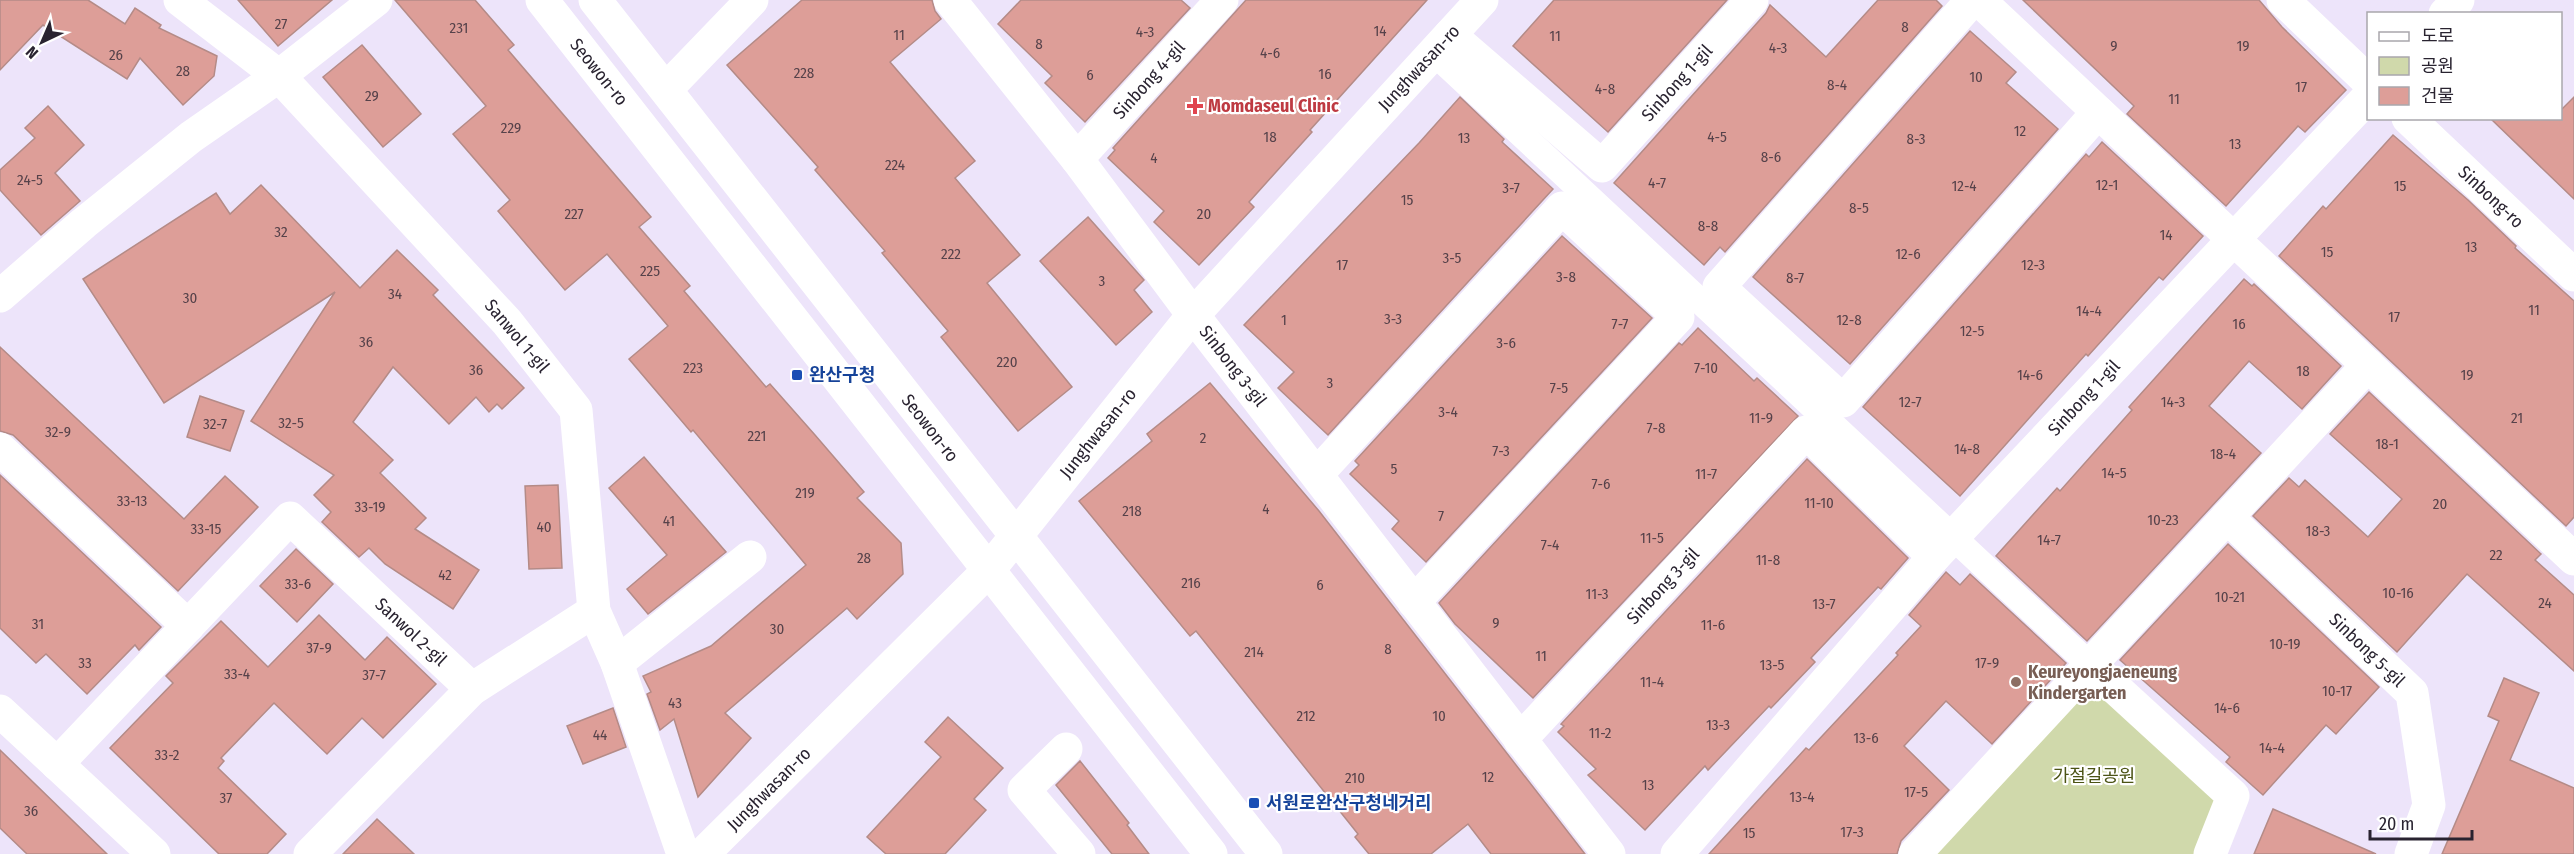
<svg xmlns="http://www.w3.org/2000/svg" width="2574" height="854" font-family="'Fira Sans Condensed','Noto Sans KR',sans-serif">
<rect width="100%" height="100%" fill="#ede4fa"/>
<polygon fill="#d0d9ab" points="2089,664 2233,796 2210,854 1915,854"/>
<g fill="#dd9e98" stroke="#b48b87" stroke-width="1.5">
<polygon points="0,0 88,0 125,24 135,8 161,25 159,28 217,56 214,76 183,105 140,58 127,79 43,25 0,70"/>
<polygon points="238,0 332,0 278,46"/>
<polygon points="395,0 475,0 514,45 508,50 651,217 639,227 690,286 684,291 766,387 770,384 815,435 864,492 857,498 901,543 903,574 857,619 847,608 725,713 751,738 698,797 674,719 660,730 647,694 651,692 643,676 711,646 806,565 693,430 691,432 629,359 668,326 607,254 565,290 498,211 510,200 453,134 486,106"/>
<polygon points="802,0 932,0 935,11 941,19 890,62 975,161 955,178 1020,255 987,283 1072,387 1018,431 941,337 948,331 882,253 885,251 815,170 818,167 727,65"/>
<polygon points="1021,0 1181,0 1190,8 1085,122 1045,83 1052,76 998,24"/>
<polygon points="1246,0 1427,0 1310,130 1312,132 1249,202 1254,207 1199,265 1154,222 1164,211 1108,158 1115,150 1113,148"/>
<polygon points="1554,0 1727,0 1608,132 1513,46"/>
<polygon points="1878,0 1936,0 1942,6 1725,252 1720,247 1704,265 1614,183 1766,13 1770,5 1826,57"/>
<polygon points="2023,0 2259,0 2282,27 2346,90 2305,132 2298,126 2226,206 2127,114 2134,106"/>
<polygon points="1970,31 2016,72 2006,83 2058,129 1850,364 1753,277"/>
<polygon points="362,45 421,114 383,147 323,77"/>
<polygon points="1460,97 1504,139 1502,142 1553,189 1328,435 1278,388 1294,372 1244,325 1419,143"/>
<polygon points="2574,97 2574,199 2490,118 2560,118 2560,111"/>
<polygon points="48,106 84,145 55,173 80,201 41,235 0,190 0,170 35,138 25,128"/>
<polygon points="2393,135 2468,200 2516,246 2515,248 2574,301 2574,517 2566,526 2279,256 2323,206 2326,209"/>
<polygon points="2102,142 2203,236 2163,280 2159,277 2088,356 2086,354 1960,496 1863,407 2086,154 2089,157"/>
<polygon points="261,185 360,288 397,250 438,290 433,295 524,388 502,409 497,404 489,412 476,397 449,424 393,367 353,422 393,460 380,473 426,518 415,529 479,570 453,609 385,564 369,548 359,557 322,522 331,512 314,495 334,475 251,421 335,292 164,403 83,279 216,193 230,214"/>
<polygon points="1088,217 1144,280 1134,290 1152,312 1116,345 1040,261"/>
<polygon points="1562,236 1652,318 1426,562 1392,529 1399,521 1350,474 1359,465 1355,461"/>
<polygon points="2244,279 2252,286 2254,284 2341,366 2302,409 2249,361 2209,406 2261,453 2087,641 1996,556 2057,488 2060,491 2132,410 2129,407"/>
<polygon points="1698,328 1754,381 1757,378 1798,416 1533,698 1455,624 1439,603 1679,343 1682,345"/>
<polygon points="0,347 184,519 225,476 258,507 178,591 13,435 0,431"/>
<polygon points="1210,383 1319,511 1585,854 1491,854 1468,824 1431,854 1369,854 1355,837 1358,834 1196,631 1190,636 1079,501 1152,441 1147,434"/>
<polygon points="2369,392 2541,554 2535,560 2574,595 2574,671 2467,574 2397,652 2253,516 2289,478 2299,487 2305,480 2368,537 2402,499 2330,434"/>
<polygon points="200,396 244,411 230,451 187,437"/>
<polygon points="644,457 726,552 648,614 627,589 667,555 609,488"/>
<polygon points="1807,459 1908,558 1881,589 1878,587 1811,658 1815,662 1771,708 1769,706 1708,770 1705,766 1645,830 1588,775 1596,769 1558,732 1564,726 1561,724"/>
<polygon points="0,475 161,627 139,650 135,645 87,694 46,654 36,663 0,628"/>
<polygon points="558,485 562,568 529,569 525,486"/>
<polygon points="2228,544 2379,687 2336,734 2326,725 2263,795 2226,762 2230,757 2120,660"/>
<polygon points="296,549 333,584 297,622 260,586"/>
<polygon points="1946,572 1960,585 1970,574 2066,663 1992,744 1946,701 1904,746 1949,790 1901,841 1897,854 1709,854 1806,748 1809,750 1898,655 1896,653 1921,626 1909,615"/>
<polygon points="319,615 365,660 387,637 436,684 383,738 362,718 327,754 274,703 221,758 224,761 218,768 286,834 267,854 219,854 110,748 173,683 166,676 221,621 268,667"/>
<polygon points="2504,678 2539,693 2510,760 2574,788 2574,854 2442,854 2499,721 2488,716"/>
<polygon points="613,708 626,747 583,764 567,726"/>
<polygon points="948,717 1003,768 974,799 986,810 945,854 886,854 867,837 941,757 925,742"/>
<polygon points="0,750 107,854 27,854 0,828"/>
<polygon points="1080,761 1129,823 1127,825 1149,854 1112,854 1056,785"/>
<polygon points="2273,809 2376,854 2254,854"/>
<polygon points="377,819 414,854 343,854"/>
</g>
<g fill="none" stroke-linecap="round" stroke-linejoin="round">
<polyline stroke="#fff" stroke-width="26" points="1433,52 2089,664"/>
<g stroke="#fff" stroke-width="33">
<polyline points="180,0 279,76 507,322 576,410 594,611 617,663 683,854"/>
<polyline points="950,0 1077,159 1193,315 1609,854"/>
<polyline points="1972,0 1719,287 1843,401 2098,112"/>
<polyline points="1979,0 2574,559"/>
<polyline points="2283,0 2368,81"/>
<polyline points="2445,14 2458,0"/>
<polyline points="1450,35 1602,166 1752,0"/>
<polyline points="676,79 752,0"/>
<polyline points="2408,118 2574,275"/>
<polyline points="1077,159 1222,0"/>
<polyline points="0,296 84,223 191,137 279,76 376,0"/>
<polyline points="0,449 188,626"/>
<polyline points="1317,474 1562,208 1678,317 1414,602"/>
<polyline points="2227,517 2412,693 2429,805 2411,854"/>
<polyline points="988,571 1193,315 1482,0"/>
<polyline points="617,663 750,557"/>
<polyline points="2089,664 2233,796 2210,854"/>
<polyline points="0,711 154,854"/>
<polyline points="1520,740 1806,432 1934,557"/>
<polyline points="1066,749 1024,790 1079,854"/>
<polyline points="57,764 290,518 472,689"/>
<polyline points="310,854 472,689 594,611"/>
<polyline points="1677,854 1934,557 2368,97"/>
<polyline points="1915,854 2368,365"/>
</g>
<g stroke="#fff" stroke-width="33">
<polyline points="542,0 1211,854"/>
<polyline points="595,0 1266,854"/>
<polyline points="703,854 988,571"/>
</g>
</g>
<path fill="#e0444e" stroke="#fff" stroke-width="2" d="M1192 97h6v6h6v6h-6v6h-6v-6h-6v-6h6z"/>
<g fill="#1a4fb4" stroke="#fff" stroke-width="2">
<rect x="791" y="369" width="12" height="12" rx="3"/>
<rect x="1248" y="797" width="12" height="12" rx="3"/>
</g>
<circle fill="#8d6e63" stroke="#fff" stroke-width="2" cx="2016" cy="682" r="6"/>
<g text-anchor="middle" dominant-baseline="central" stroke-width="4.5" stroke-linejoin="round" paint-order="stroke">
<g font-size="15" fill="#56424a">
<text x="281" y="24">27</text>
<text x="1905" y="27">8</text>
<text x="459" y="28">231</text>
<text x="1380" y="31">14</text>
<text x="1145" y="32">4-3</text>
<text x="899" y="35">11</text>
<text x="1555" y="36">11</text>
<text x="1039" y="44">8</text>
<text x="2114" y="46">9</text>
<text x="2243" y="46">19</text>
<text x="1778" y="48">4-3</text>
<text x="1270" y="53">4-6</text>
<text x="116" y="55">26</text>
<text x="183" y="71">28</text>
<text x="804" y="73">228</text>
<text x="1325" y="74">16</text>
<text x="1090" y="75">6</text>
<text x="1976" y="77">10</text>
<text x="1837" y="85">8-4</text>
<text x="2301" y="87">17</text>
<text x="1605" y="89">4-8</text>
<text x="372" y="96">29</text>
<text x="2174" y="99">11</text>
<text x="511" y="128">229</text>
<text x="2020" y="131">12</text>
<text x="1270" y="137">18</text>
<text x="1717" y="137">4-5</text>
<text x="1464" y="138">13</text>
<text x="1916" y="139">8-3</text>
<text x="2235" y="144">13</text>
<text x="1771" y="157">8-6</text>
<text x="1154" y="158">4</text>
<text x="895" y="165">224</text>
<text x="30" y="180">24-5</text>
<text x="1657" y="183">4-7</text>
<text x="2107" y="185">12-1</text>
<text x="1964" y="186">12-4</text>
<text x="2400" y="186">15</text>
<text x="1511" y="188">3-7</text>
<text x="1407" y="200">15</text>
<text x="1859" y="208">8-5</text>
<text x="574" y="214">227</text>
<text x="1204" y="214">20</text>
<text x="1708" y="226">8-8</text>
<text x="281" y="232">32</text>
<text x="2166" y="235">14</text>
<text x="2471" y="247">13</text>
<text x="2327" y="252">15</text>
<text x="951" y="254">222</text>
<text x="1908" y="254">12-6</text>
<text x="1452" y="258">3-5</text>
<text x="1342" y="265">17</text>
<text x="2033" y="265">12-3</text>
<text x="650" y="271">225</text>
<text x="1566" y="277">3-8</text>
<text x="1795" y="278">8-7</text>
<text x="1102" y="281">3</text>
<text x="395" y="294">34</text>
<text x="190" y="298">30</text>
<text x="2534" y="310">11</text>
<text x="2089" y="311">14-4</text>
<text x="2394" y="317">17</text>
<text x="1393" y="319">3-3</text>
<text x="1284" y="320">1</text>
<text x="1849" y="320">12-8</text>
<text x="1620" y="324">7-7</text>
<text x="2239" y="324">16</text>
<text x="1972" y="331">12-5</text>
<text x="366" y="342">36</text>
<text x="1506" y="343">3-6</text>
<text x="1007" y="362">220</text>
<text x="693" y="368">223</text>
<text x="1706" y="368">7-10</text>
<text x="476" y="370">36</text>
<text x="2303" y="371">18</text>
<text x="2030" y="375">14-6</text>
<text x="2467" y="375">19</text>
<text x="1330" y="383">3</text>
<text x="1559" y="388">7-5</text>
<text x="1910" y="402">12-7</text>
<text x="2173" y="402">14-3</text>
<text x="1448" y="412">3-4</text>
<text x="1761" y="418">11-9</text>
<text x="2517" y="418">21</text>
<text x="291" y="423">32-5</text>
<text x="215" y="424">32-7</text>
<text x="1656" y="428">7-8</text>
<text x="58" y="432">32-9</text>
<text x="757" y="436">221</text>
<text x="1203" y="438">2</text>
<text x="2387" y="444">18-1</text>
<text x="1967" y="449">14-8</text>
<text x="1501" y="451">7-3</text>
<text x="2223" y="454">18-4</text>
<text x="1394" y="469">5</text>
<text x="2114" y="473">14-5</text>
<text x="1706" y="474">11-7</text>
<text x="1601" y="484">7-6</text>
<text x="805" y="493">219</text>
<text x="132" y="501">33-13</text>
<text x="1819" y="503">11-10</text>
<text x="2440" y="504">20</text>
<text x="370" y="507">33-19</text>
<text x="1266" y="509">4</text>
<text x="1132" y="511">218</text>
<text x="1441" y="516">7</text>
<text x="2163" y="520">10-23</text>
<text x="669" y="521">41</text>
<text x="544" y="527">40</text>
<text x="206" y="529">33-15</text>
<text x="2318" y="531">18-3</text>
<text x="1652" y="538">11-5</text>
<text x="2049" y="540">14-7</text>
<text x="1550" y="545">7-4</text>
<text x="2496" y="555">22</text>
<text x="864" y="558">28</text>
<text x="1768" y="560">11-8</text>
<text x="445" y="575">42</text>
<text x="1191" y="583">216</text>
<text x="298" y="584">33-6</text>
<text x="1320" y="585">6</text>
<text x="2398" y="593">10-16</text>
<text x="1597" y="594">11-3</text>
<text x="2230" y="597">10-21</text>
<text x="2545" y="603">24</text>
<text x="1824" y="604">13-7</text>
<text x="1496" y="623">9</text>
<text x="38" y="624">31</text>
<text x="1713" y="625">11-6</text>
<text x="777" y="629">30</text>
<text x="2285" y="644">10-19</text>
<text x="319" y="648">37-9</text>
<text x="1388" y="649">8</text>
<text x="1254" y="652">214</text>
<text x="1541" y="656">11</text>
<text x="85" y="663">33</text>
<text x="1987" y="663">17-9</text>
<text x="1772" y="665">13-5</text>
<text x="237" y="674">33-4</text>
<text x="374" y="675">37-7</text>
<text x="1652" y="682">11-4</text>
<text x="2337" y="691">10-17</text>
<text x="675" y="703">43</text>
<text x="2227" y="708">14-6</text>
<text x="1306" y="716">212</text>
<text x="1439" y="716">10</text>
<text x="1718" y="725">13-3</text>
<text x="1600" y="733">11-2</text>
<text x="600" y="735">44</text>
<text x="1866" y="738">13-6</text>
<text x="2272" y="748">14-4</text>
<text x="167" y="755">33-2</text>
<text x="1488" y="777">12</text>
<text x="1355" y="778">210</text>
<text x="1648" y="785">13</text>
<text x="1916" y="792">17-5</text>
<text x="1802" y="797">13-4</text>
<text x="226" y="798">37</text>
<text x="31" y="811">36</text>
<text x="1852" y="832">17-3</text>
<text x="1749" y="833">15</text>
</g>
<g font-size="18" fill="#292330" stroke="#fff">
<text transform="translate(1419 68) rotate(-47)">Junghwasan-ro</text>
<text transform="translate(599 72) rotate(51)">Seowon-ro</text>
<text transform="translate(1149 80) rotate(-48)">Sinbong 4-gil</text>
<text transform="translate(1677 83) rotate(-48)">Sinbong 1-gil</text>
<text transform="translate(2491 197) rotate(43)">Sinbong-ro</text>
<text transform="translate(517 336) rotate(50)">Sanwol 1-gil</text>
<text transform="translate(1233 366) rotate(52)">Sinbong 3-gil</text>
<text transform="translate(2084 398) rotate(-47)">Sinbong 1-gil</text>
<text transform="translate(930 428) rotate(52)">Seowon-ro</text>
<text transform="translate(1098 433) rotate(-51)">Junghwasan-ro</text>
<text transform="translate(1663 586) rotate(-47)">Sinbong 3-gil</text>
<text transform="translate(411 632) rotate(43)">Sanwol 2-gil</text>
<text transform="translate(2367 650) rotate(44)">Sinbong 5-gil</text>
<text transform="translate(769 789) rotate(-45)">Junghwasan-ro</text>
</g>
<g font-size="18" font-weight="bold" fill="#be3a42" stroke="#fff" text-anchor="start">
<text x="1208" y="106">Momdaseul Clinic</text>
</g>
<g font-size="18" font-weight="bold" fill="#164399" stroke="#fff" text-anchor="start">
<text x="809" y="375">완산구청</text>
<text x="1266" y="803">서원로완산구청네거리</text>
</g>
<g font-size="18" font-weight="bold" fill="#785e54" stroke="#fff" text-anchor="start">
<text x="2028" y="672">Keureyongjaeneung<tspan x="2028" dy="21">Kindergarten</tspan></text>
</g>
<g font-size="18" fill="#4b5314" stroke="#fff">
<text x="2094" y="776">가절길공원</text>
</g>
</g>
<rect x="2367" y="12" width="195" height="108" fill="#ffffff" stroke="#a9a7ac" stroke-width="1.5"/>
<rect x="2379" y="32" width="30" height="9" fill="#ffffff" stroke="#a9a7ac" stroke-width="1.5"/>
<text x="2421" y="42" font-size="18" fill="#292330">도로</text>
<rect x="2379" y="57" width="30" height="18" fill="#d0d9ab" stroke="#a9a7ac" stroke-width="1.5"/>
<text x="2421" y="72" font-size="18" fill="#292330">공원</text>
<rect x="2379" y="87" width="30" height="18" fill="#dd9e98" stroke="#a9a7ac" stroke-width="1.5"/>
<text x="2421" y="102" font-size="18" fill="#292330">건물</text>
<g transform="translate(42 42) rotate(224)" stroke="#ffffff" stroke-width="4.5" paint-order="stroke">
<path d="M0-4.5L10 22L0 15L-10 22Z" fill="#292330"/>
<text y="-9" font-size="16" font-weight="bold" text-anchor="middle" fill="#292330">N</text>
</g>
<path d="M2370 830v9h102v-9" fill="none" stroke="#292330" stroke-width="3"/>
<text x="2379" y="830" font-size="18" fill="#292330" stroke="#ffffff" stroke-width="4.5" paint-order="stroke">20 m</text>
</svg>
